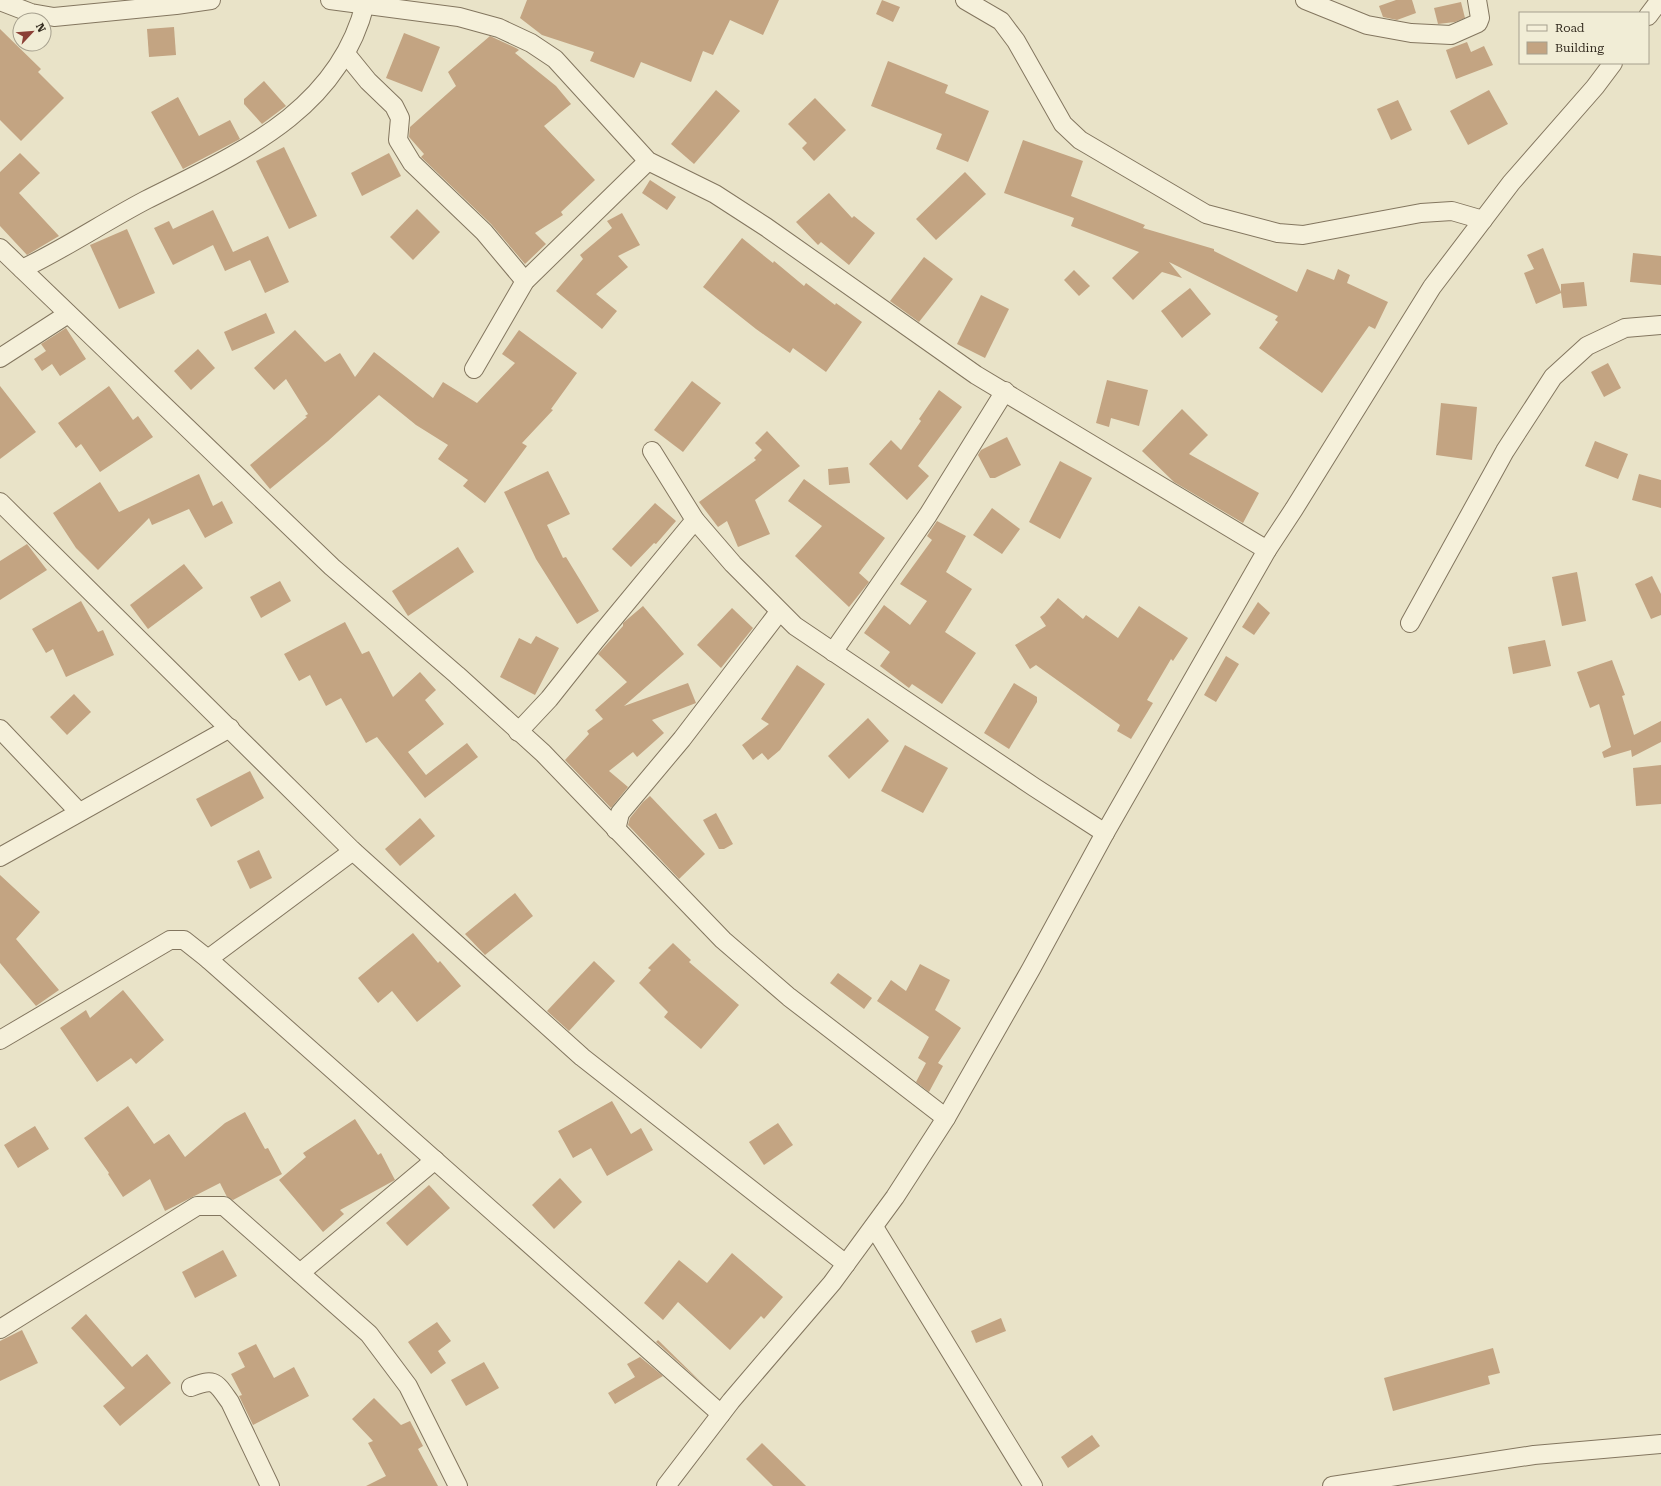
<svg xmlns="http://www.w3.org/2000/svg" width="1661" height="1486" font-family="'Roboto Serif',serif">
<rect width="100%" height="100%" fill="#e9e3c8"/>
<g fill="#c3a482">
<polygon points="527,0 779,0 763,35 730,20 713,55 703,51 691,82 641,62 634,78 590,61 594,52 542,35 520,18"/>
<polygon points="882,0 900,7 893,22 876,14"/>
<polygon points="1396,0 1412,0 1416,13 1397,20 1383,17 1379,6"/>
<polygon points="1461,2 1465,18 1455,22 1438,24 1434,8"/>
<polygon points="174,27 176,55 149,57 147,29"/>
<polygon points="0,29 41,69 38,72 64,98 21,141 0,120"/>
<polygon points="404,33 440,47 422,92 386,78"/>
<polygon points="490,36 516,48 519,50 515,53 556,86 571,104 544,126 595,180 561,212 563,215 535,233 546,244 525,264 491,224 421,157 424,154 409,137 410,127 456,86 448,72"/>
<polygon points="1467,42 1471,52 1484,46 1493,65 1456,79 1446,50"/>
<polygon points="888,61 948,85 945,93 989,111 968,162 936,149 942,134 871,106"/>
<polygon points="264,81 286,106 262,124 244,104 244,99"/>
<polygon points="716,90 740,111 694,164 671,144"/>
<polygon points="1489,90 1508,124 1468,145 1450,111"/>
<polygon points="178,97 199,136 230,120 240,139 183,169 151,112"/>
<polygon points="815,98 846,130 814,161 802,148 807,143 788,124"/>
<polygon points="1398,100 1412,130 1391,140 1377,109"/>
<polygon points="1023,140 1083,161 1071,196 1145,225 1143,228 1214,249 1214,251 1297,292 1307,269 1334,280 1338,269 1350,275 1347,283 1388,302 1375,329 1369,326 1322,393 1259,348 1278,322 1275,320 1278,316 1169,262 1182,278 1162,272 1133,300 1112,278 1139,252 1071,226 1074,218 1004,193"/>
<polygon points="284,147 317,216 289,229 256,161"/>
<polygon points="20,153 40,173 19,193 59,236 27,255 0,226 0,172"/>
<polygon points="389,153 401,176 362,196 351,173"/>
<polygon points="965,172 986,194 936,240 916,219"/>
<polygon points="650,180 676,197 667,210 642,193"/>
<polygon points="829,193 852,218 854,216 875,233 849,265 821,242 818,245 796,222"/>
<polygon points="417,209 440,232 413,260 390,237"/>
<polygon points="213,210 233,252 268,236 289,282 265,293 250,260 225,271 213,245 173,265 154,228 169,221 173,229"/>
<polygon points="622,213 640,245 618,256 628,267 596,294 617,311 602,329 556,291 583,259 580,255 612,228 607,221"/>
<polygon points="127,229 155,293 119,309 90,245"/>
<polygon points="742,238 773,263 774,261 804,286 806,283 835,305 836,303 862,322 826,372 793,348 790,353 756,329 703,287"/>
<polygon points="1543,248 1561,292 1561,284 1584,282 1587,306 1563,308 1561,293 1536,304 1524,273 1534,269 1527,255"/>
<polygon points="1633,253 1661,256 1661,285 1630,282"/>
<polygon points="924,257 953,279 919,322 890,301"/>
<polygon points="1074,270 1090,286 1079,296 1064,280"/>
<polygon points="1190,288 1211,314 1182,338 1161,311"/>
<polygon points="981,295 1009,309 985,358 957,344"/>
<polygon points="266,313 275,333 232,351 224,332"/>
<polygon points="66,328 86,359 60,376 52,364 42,371 34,359 46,351 41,344"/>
<polygon points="295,330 325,362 340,353 355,377 374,352 433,398 443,382 477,403 515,363 502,354 519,330 577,373 551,409 553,410 522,443 527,446 485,503 463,486 468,480 438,459 448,445 416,425 379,395 328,441 270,489 250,465 307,417 305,416 308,414 286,379 274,390 254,368"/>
<polygon points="198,349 215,368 191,390 174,371"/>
<polygon points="1608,363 1621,388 1604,397 1591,372"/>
<polygon points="1107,380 1148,390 1139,426 1111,418 1109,427 1096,423"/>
<polygon points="692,381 721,403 683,452 654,430"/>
<polygon points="0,386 36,432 0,459"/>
<polygon points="109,386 133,420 138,416 153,437 100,472 81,444 76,448 58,423"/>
<polygon points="939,390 962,407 918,466 929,476 907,500 869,464 891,440 901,450 921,421 919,419"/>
<polygon points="1441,403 1477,407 1472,460 1436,455"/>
<polygon points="1182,409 1208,435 1189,454 1259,493 1243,523 1174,482 1142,451"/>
<polygon points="767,431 800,466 755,500 770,534 738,547 727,521 718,527 699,502 756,460 754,458 762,450 755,443"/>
<polygon points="1007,437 1021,465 995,478 990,478 978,455 981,450"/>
<polygon points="1595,441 1628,454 1618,479 1585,466"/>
<polygon points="1060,461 1092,478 1060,539 1029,522"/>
<polygon points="848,467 850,483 829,485 828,469"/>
<polygon points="548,471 570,514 547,525 563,558 566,557 599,611 577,624 536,559 504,492"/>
<polygon points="199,474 213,506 222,501 233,523 205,538 189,509 152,525 149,518 98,570 76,548 53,513 100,482 119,512"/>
<polygon points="1639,474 1661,480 1661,508 1632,500"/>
<polygon points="804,479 885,538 859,573 869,582 849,607 795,556 822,526 788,501"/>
<polygon points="655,503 676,521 656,544 654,543 631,567 612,549"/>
<polygon points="992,508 1020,529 1002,554 973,535"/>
<polygon points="937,521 966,536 946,572 972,589 945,632 976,653 942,704 912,684 909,688 880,666 890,652 864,633 884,605 910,625 927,601 900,584 932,540 927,536"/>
<polygon points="27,544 47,570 0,600 0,561"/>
<polygon points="458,547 474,572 408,616 392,591"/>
<polygon points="184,564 203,588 148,629 130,605"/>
<polygon points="1577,572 1586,621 1562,626 1552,577"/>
<polygon points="1652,576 1661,594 1661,615 1651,619 1635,584"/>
<polygon points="280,581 291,601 261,618 250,597"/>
<polygon points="1058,598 1083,619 1086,615 1118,638 1139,606 1188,638 1173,661 1171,659 1147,700 1153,703 1131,739 1117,731 1120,725 1036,665 1030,669 1015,645 1046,626 1040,617 1045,613"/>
<polygon points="81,601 98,632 103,630 114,655 66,677 53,649 46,653 32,629"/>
<polygon points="1258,602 1270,613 1254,635 1242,627"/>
<polygon points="643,606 684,654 624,706 688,683 696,703 652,720 664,733 637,757 633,752 609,771 628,787 611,808 565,760 589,734 587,731 603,719 595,710 627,682 598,654 623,626 623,623"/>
<polygon points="732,608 753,628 721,668 697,645"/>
<polygon points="345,622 362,654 369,651 393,697 420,672 436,690 425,700 444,724 408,752 426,775 467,743 478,757 425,798 377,737 366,743 341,698 326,706 310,675 299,681 284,654"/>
<polygon points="536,636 559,648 535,695 500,677 519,638 531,644"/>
<polygon points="1545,640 1551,666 1513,674 1508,647"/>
<polygon points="1226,656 1239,664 1216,702 1204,695"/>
<polygon points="1612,660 1625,695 1622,696 1634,735 1661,721 1661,742 1632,757 1631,750 1604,758 1602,752 1611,747 1599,704 1590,708 1577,672"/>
<polygon points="797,665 825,684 780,750 768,760 762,753 753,760 742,745 769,724 761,719"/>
<polygon points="1014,683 1037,697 1037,702 1009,749 984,733"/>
<polygon points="74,694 91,712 67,735 50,717"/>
<polygon points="868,718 889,741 849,779 828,756"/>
<polygon points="905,745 948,768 923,813 881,791"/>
<polygon points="1661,765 1661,804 1636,806 1633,768"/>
<polygon points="250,771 264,798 211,827 196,799"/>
<polygon points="650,796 705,854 679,879 628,825 630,818 643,802"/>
<polygon points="716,813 733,844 724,849 719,849 703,820"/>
<polygon points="420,818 435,836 400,866 385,849"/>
<polygon points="259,850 272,878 250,889 237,861"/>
<polygon points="0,875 40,912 16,939 59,990 36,1006 0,963"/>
<polygon points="515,893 533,916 485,955 465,934"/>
<polygon points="413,933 438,963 440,961 461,986 417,1022 392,991 378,1003 358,978"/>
<polygon points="673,943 691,960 689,962 739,1005 701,1049 664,1017 668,1012 639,983 651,970 648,968"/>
<polygon points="594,961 615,981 569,1031 547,1011"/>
<polygon points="920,964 950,980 935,1010 961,1028 938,1063 943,1066 929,1092 916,1082 926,1063 918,1058 929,1037 877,1001 891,980 906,991"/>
<polygon points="838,973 872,998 864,1009 830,983"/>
<polygon points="123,990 164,1040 136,1064 131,1058 97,1082 60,1028 86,1010 90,1018"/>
<polygon points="612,1101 631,1134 641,1128 653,1150 607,1176 591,1148 573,1158 558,1131"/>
<polygon points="128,1106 154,1144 169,1134 185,1157 225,1123 245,1112 265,1149 268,1148 282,1174 233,1200 227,1197 220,1183 165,1211 150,1179 123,1197 108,1174 109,1173 84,1138"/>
<polygon points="355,1119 378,1155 381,1153 395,1180 340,1210 344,1214 323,1232 279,1180 306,1157 303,1153"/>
<polygon points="778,1123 793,1145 764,1165 749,1142"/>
<polygon points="35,1126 49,1149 18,1168 4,1145"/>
<polygon points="560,1178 582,1202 554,1229 532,1205"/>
<polygon points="429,1185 450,1208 407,1246 386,1223"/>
<polygon points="223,1250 237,1276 195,1298 182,1272"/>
<polygon points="732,1253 783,1297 764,1319 761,1316 730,1350 678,1302 663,1320 644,1303 679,1260 707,1283"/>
<polygon points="86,1314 132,1367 147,1354 171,1383 120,1426 103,1406 125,1388 71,1328"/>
<polygon points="1001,1318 1006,1331 976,1343 971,1331"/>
<polygon points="437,1322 451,1341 438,1351 446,1363 431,1374 408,1342"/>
<polygon points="22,1330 38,1363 0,1381 0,1341"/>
<polygon points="658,1340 706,1387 656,1342"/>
<polygon points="256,1344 274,1378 294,1367 309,1396 253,1425 239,1396 242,1395 231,1374 245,1367 238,1353"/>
<polygon points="1493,1348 1500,1373 1488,1376 1490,1384 1393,1411 1384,1378"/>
<polygon points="640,1357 663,1376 615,1404 608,1393 635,1377 627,1364"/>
<polygon points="484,1362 499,1388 466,1406 451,1380"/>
<polygon points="374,1398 401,1425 410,1421 423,1446 418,1449 438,1486 366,1486 386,1476 368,1443 373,1441 352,1419"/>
<polygon points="1092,1435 1100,1446 1068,1468 1061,1457"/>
<polygon points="762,1443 806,1486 773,1486 746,1459"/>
</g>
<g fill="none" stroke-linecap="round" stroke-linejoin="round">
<g stroke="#83765f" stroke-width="20">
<g id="minor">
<polyline points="330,0 459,17 499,28 531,43 555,59 648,161 715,194 766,227 976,375 1267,550"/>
<polyline points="965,0 1001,21 1016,41 1063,124 1080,140 1206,214 1278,233 1303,235 1421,213 1452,211 1483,220"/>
<polyline points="1305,0 1367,25 1411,33 1451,35 1478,23 1480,18 1477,0"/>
<polyline points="0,1 31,13 54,17 176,5 211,0"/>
<polyline points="1648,16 1660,0"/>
<polyline points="346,54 368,81 394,106 400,118 398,140 412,163 484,232 525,281"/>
<polyline points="0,248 332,567 457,675 543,753 723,940 789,997 946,1118"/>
<path d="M22 269C66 248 104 222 146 200 237 154 338 112 365 4"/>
<polyline points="0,358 68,314"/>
<polyline points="474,369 525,281 648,161"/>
<polyline points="652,451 695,520 733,564 795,626 1034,787 1105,833"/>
<polyline points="0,502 353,851 582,1057 846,1264"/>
<polyline points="1410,623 1505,451 1553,377 1587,346 1625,328 1661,325"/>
<polyline points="833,652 928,515 1005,391"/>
<polyline points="0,729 79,812"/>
<polyline points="518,732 549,699 595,641 695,520"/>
<polyline points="616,830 620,813 682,739 779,612"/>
<polyline points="0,857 230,728"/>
<polyline points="208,959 353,851"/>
<polyline points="0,1040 170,940 184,940 208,959 721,1414"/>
<polyline points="874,1227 1033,1486"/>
<polyline points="300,1273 435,1160"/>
<polyline points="0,1329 197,1206 224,1206 369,1334 408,1386 458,1486"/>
<path d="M191 1387C215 1378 215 1381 230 1402L270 1486"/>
<polyline points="666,1486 731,1401 832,1283 895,1197 946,1118 1031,969 1105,833 1267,550 1294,509 1432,287 1511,183 1595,87 1613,63"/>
<polyline points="1332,1486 1534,1455 1661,1444"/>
</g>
</g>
<use href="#minor" stroke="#f5f0da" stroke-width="18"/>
</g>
<rect x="1519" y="12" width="130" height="52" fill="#f1edd6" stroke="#a6a08e"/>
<rect x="1527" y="25" width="20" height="6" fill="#f5f0da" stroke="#a6a08e"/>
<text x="1555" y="32" font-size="12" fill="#352d21">Road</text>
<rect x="1527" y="42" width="20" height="12" fill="#c3a482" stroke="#a6a08e"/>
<text x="1555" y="52" font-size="12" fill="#352d21">Building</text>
<g transform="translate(32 32) rotate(64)"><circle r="19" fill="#f1edd6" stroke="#a6a08e"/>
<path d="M0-3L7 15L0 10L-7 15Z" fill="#8b3f36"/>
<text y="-6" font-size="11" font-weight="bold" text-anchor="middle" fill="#352d21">N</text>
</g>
</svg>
